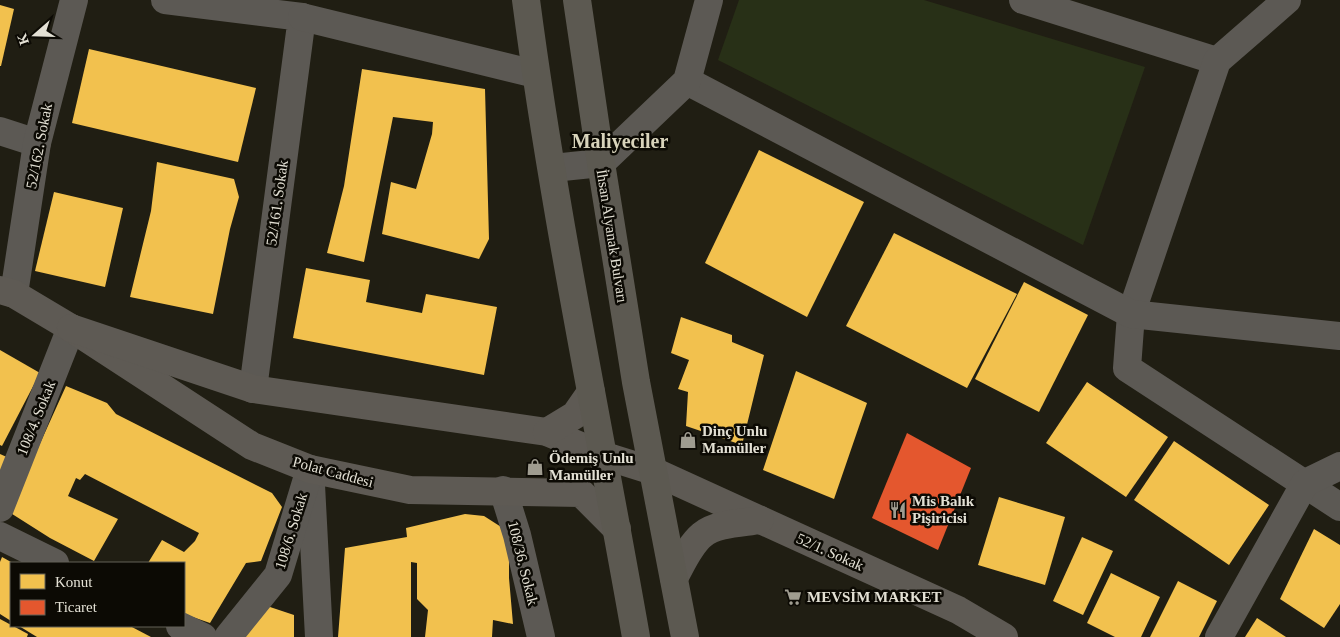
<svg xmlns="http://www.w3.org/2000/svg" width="1340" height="637" font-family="'Times New Roman',serif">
<rect width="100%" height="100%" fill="#201e13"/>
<polygon fill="#283017" points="739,0 924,0 1145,67 1083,245 718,60"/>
<g fill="#f2c14e">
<polygon points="0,5 14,9 1,66 0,66"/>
<polygon points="89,49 256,88 238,162 72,123"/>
<polygon points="362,69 485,89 489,239 479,259 382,234 391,182 416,189 432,134 433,122 393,117 364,262 327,253 344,186"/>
<polygon points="759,150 864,202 807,317 705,263"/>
<polygon points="157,162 234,179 239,197 230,229 213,314 130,297 151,211"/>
<polygon points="54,192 123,208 105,287 35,271"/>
<polygon points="894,233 1017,294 967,388 846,326"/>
<polygon points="306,268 370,280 366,302 422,313 426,294 497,307 484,375 293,338"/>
<polygon points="1024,282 1088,315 1039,412 975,379"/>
<polygon points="681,317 732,335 732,342 764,355 742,445 686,426 688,392 678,389 689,360 671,353"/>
<polygon points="0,350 40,373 2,446 0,445"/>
<polygon points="796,371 867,403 834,499 763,470"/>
<polygon points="1087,382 1168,437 1126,497 1046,443"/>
<polygon points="66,386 107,403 116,414 272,493 282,507 261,561 246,563 210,623 184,614 184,563 148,563 162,540 184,552 195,541 199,533 85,474 80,480 76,478 68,496 118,519 94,561 50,538 9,512"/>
<polygon points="1174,441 1269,505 1229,565 1134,500"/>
<polygon points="0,454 9,458 0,475"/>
<polygon points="999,497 1065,517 1045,585 978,565"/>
<polygon points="465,514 484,516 509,532 509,578 513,624 493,620 492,637 425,637 428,610 417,599 417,563 411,562 411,637 338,637 345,548 407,537 406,528"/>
<polygon points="1314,529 1340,545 1340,604 1324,628 1280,599"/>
<polygon points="1082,537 1113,551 1083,615 1053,601"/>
<polygon points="2,557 11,562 11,621 0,614 0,562"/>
<polygon points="1111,573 1160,597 1141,637 1115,637 1087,623"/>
<polygon points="1178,581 1217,601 1199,637 1150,637"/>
<polygon points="258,603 294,615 294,637 238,637"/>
<polygon points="1257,618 1286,637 1245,637"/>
<polygon points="0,619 28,634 27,637 0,637"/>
<polygon points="19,626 130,626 151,637 37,637"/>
</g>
<polygon fill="#e4572e" points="907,433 971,468 938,550 872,518"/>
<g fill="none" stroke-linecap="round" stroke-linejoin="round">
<g stroke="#5c5954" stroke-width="28">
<polyline points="165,0 302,17 253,389"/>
<polyline points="1023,0 1217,61"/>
<polyline points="1287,0 1217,61 1131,314 1127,368 1340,507"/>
<polyline points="302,17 535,74"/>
<polyline points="687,81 1131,314 1340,336"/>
<polyline points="0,131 37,143"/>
<polyline points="553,168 601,163 687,81 709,0"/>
<polyline points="14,294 37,143 74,0"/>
<polyline points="311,485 319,637"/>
<polyline points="503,490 517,535 541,637"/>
<polyline points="0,508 71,328"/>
<polyline points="0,536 55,563"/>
<polyline points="180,626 203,637"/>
<polyline points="228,637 278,575 310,469"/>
<polyline points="1219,637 1305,483 1340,466"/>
</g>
<g stroke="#5e5a54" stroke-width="28">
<polyline points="0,290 14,294 71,328 252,446 310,469 410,490 581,493 617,529"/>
<polyline points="71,328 253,389 547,432 602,455 653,471 958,610 1004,637"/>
<polyline points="547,432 575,415 591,392"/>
<path d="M674 578C682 564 689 546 702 535 716 523 743 523 760 520"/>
</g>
<g stroke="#5c5951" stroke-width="28">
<path d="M526 0C554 214 599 425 636 637"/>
<polyline points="577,0 601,163 636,382 685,637"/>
</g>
</g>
<defs>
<g id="shop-bare" transform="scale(1.35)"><path d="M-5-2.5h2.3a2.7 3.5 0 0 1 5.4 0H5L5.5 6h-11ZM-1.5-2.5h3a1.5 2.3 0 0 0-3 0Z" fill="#9f9c90" stroke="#0c0a04" stroke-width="2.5" paint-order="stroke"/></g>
<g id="restaurant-bare" transform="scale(1.35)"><path d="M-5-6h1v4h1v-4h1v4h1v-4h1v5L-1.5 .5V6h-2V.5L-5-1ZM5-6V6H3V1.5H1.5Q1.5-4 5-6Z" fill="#9f9c90" stroke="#0c0a04" stroke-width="2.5" paint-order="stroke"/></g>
<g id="supermarket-bare" transform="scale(1.35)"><path d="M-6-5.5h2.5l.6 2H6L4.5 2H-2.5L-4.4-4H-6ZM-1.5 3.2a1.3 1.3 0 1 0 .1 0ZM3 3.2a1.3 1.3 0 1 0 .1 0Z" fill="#9f9c90" stroke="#0c0a04" stroke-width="2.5" paint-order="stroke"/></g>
</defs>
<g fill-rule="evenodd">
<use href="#shop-bare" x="688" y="440"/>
<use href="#shop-bare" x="535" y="467"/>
<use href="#restaurant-bare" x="898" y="510"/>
<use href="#supermarket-bare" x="793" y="597"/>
</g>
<g text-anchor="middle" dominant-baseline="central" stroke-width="5" stroke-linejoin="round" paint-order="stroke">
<g font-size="15" fill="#e3e0d4" stroke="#0c0a04">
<text transform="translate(39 146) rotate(-79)">52/162. Sokak</text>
<text transform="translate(277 203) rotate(-82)">52/161. Sokak</text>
<text transform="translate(612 236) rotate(81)">İhsan Alyanak Bulvarı</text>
<text transform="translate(36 418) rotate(-68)">108/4. Sokak</text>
<text transform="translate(333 472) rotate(15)">Polat Caddesi</text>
<text transform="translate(291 531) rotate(-73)">108/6. Sokak</text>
<text transform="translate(830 552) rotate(24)">52/1. Sokak</text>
<text transform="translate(523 563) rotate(76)">108/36. Sokak</text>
</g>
<g font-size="15" font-weight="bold" fill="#e3e0d4" stroke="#0c0a04" text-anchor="start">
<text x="702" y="431">Dinç Unlu<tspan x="702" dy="17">Mamüller</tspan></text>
<text x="549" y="458">Ödemiş Unlu<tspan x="549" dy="17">Mamüller</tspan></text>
<text x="912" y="501">Mis Balık<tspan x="912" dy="17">Pişiricisi</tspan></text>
<text x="807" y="597">MEVSİM MARKET</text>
</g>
<g font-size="20" font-weight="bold" fill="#d8d3bb" stroke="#0c0a04">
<text x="620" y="141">Maliyeciler</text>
</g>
</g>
<rect x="10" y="562" width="175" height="65" fill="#0c0a04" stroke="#626057"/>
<rect x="20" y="574" width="25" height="15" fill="#f2c14e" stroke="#626057"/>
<text x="55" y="587" font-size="15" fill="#e3e0d4">Konut</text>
<rect x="20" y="600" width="25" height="15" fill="#e4572e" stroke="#626057"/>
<text x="55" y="612" font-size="15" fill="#e3e0d4">Ticaret</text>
<g transform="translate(35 35) rotate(250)" stroke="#0c0a04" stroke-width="4" paint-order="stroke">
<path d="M0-4L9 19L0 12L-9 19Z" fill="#e3e0d4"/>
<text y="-8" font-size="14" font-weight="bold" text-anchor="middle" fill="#e3e0d4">K</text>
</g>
</svg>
